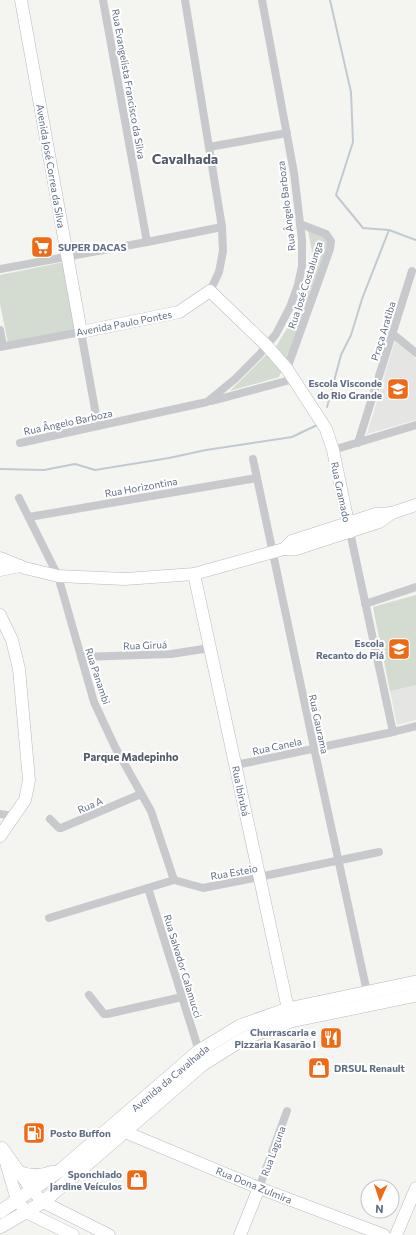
<svg xmlns="http://www.w3.org/2000/svg" width="416" height="1235" font-family="Commissioner,sans-serif">
<rect width="100%" height="100%" fill="#f4f5f0"/>
<g fill="#e5e5e4">
<polygon points="395,341 416,359 416,420 367,434"/>
<polygon points="416,595 416,720 397,725 373,607"/>
</g>
<g fill="#d4dcd1">
<polygon points="308,231 323,235 327,241 327,247 287,361 275,348 297,312 310,273 312,252"/>
<polygon points="64,262 77,330 8,343 0,304 0,275"/>
<polygon points="267,354 282,370 279,377 230,391"/>
<polygon points="416,595 416,685 390,691 373,607"/>
</g>
<g fill="none" stroke-linecap="round" stroke-linejoin="round">
<g stroke="#c1cad1" stroke-width="2">
<polyline points="330,0 351,92 353,142 336,195 363,228 389,230 416,240"/>
<polyline points="327,407 341,355 351,335 362,299 389,230"/>
<polyline points="0,469 44,470 75,464 95,470 169,458 206,450 292,437 317,425"/>
</g>
<g stroke="#b6bac0" stroke-width="13">
<g id="secondary">
<polyline points="21,0 81,332 179,312 210,291 267,346 287,369 326,429 333,450 350,532"/>
<polyline points="284,549 292,541 376,514 392,513 416,505"/>
<polyline points="0,558 25,568 58,576 125,579 194,574 284,549 296,549 379,522 392,513"/>
<polyline points="0,570 20,566"/>
<polyline points="194,574 288,1009"/>
<polyline points="0,615 12,640 19,669 29,780 25,800 0,836"/>
<polyline points="125,1132 259,1188 384,1235"/>
<polyline points="2,1148 32,1190 43,1202 109,1235"/>
<polyline points="5,1159 17,1200 26,1212 73,1235"/>
<polyline points="240,1235 259,1188"/>
<polyline points="396,1235 416,1188"/>
</g>
</g>
<g stroke="#b7babe" stroke-width="14">
<g id="primary">
<path d="M18 1172C30 1177 41 1177 53 1172"/>
<polyline points="0,1212 62,1169 199,1051 240,1026 288,1009 416,982"/>
<polyline points="0,1227 43,1202 203,1064 245,1038 291,1021 416,995"/>
</g>
</g>
<g stroke="#c7c9cd" stroke-width="8">
<polyline points="103,0 147,242"/>
<polyline points="185,0 222,227 223,251 219,272 210,291"/>
<polyline points="209,147 287,133"/>
<polyline points="0,269 147,242 222,227"/>
<polyline points="0,330 3,346"/>
<polyline points="393,334 416,353"/>
<polyline points="0,347 81,332 98,426"/>
<polyline points="287,369 330,249 331,241 326,234 300,224"/>
<polyline points="212,401 294,379"/>
<polyline points="20,443 207,402 235,379 260,354 276,334 290,307 298,285 302,266 302,240 294,173 262,0"/>
<polyline points="358,443 412,271"/>
<polyline points="333,450 416,425"/>
<polyline points="253,459 316,757 367,992"/>
<polyline points="19,498 58,576 94,702 115,747 151,811 174,880"/>
<polyline points="29,517 257,478"/>
<polyline points="350,532 393,732"/>
<polyline points="365,604 416,587"/>
<polyline points="81,657 171,654 210,648"/>
<polyline points="236,765 393,732 416,726"/>
<polyline points="0,814 14,816"/>
<polyline points="50,819 59,828 61,828 141,794"/>
<polyline points="148,888 199,1051"/>
<polyline points="49,918 174,880 203,888 259,877 379,852"/>
<polyline points="89,995 104,1014 107,1014 182,997"/>
<polyline points="259,1188 287,1111"/>
</g>
<use href="#secondary" stroke="#fff" stroke-width="12"/>
<use href="#primary" stroke="#fff" stroke-width="13"/>
</g>
<defs>
<g id="supermarket-square" transform="scale(1.15)"><rect x="-9" y="-9" width="18" height="18" rx="4" fill="#f06915" stroke="#fff"/><path d="M-6-5.5h2.5l.6 2H6L4.5 2H-2.5L-4.4-4H-6ZM-1.5 3.2a1.3 1.3 0 1 0 .1 0ZM3 3.2a1.3 1.3 0 1 0 .1 0Z" fill="#fff"/></g>
<g id="school-square" transform="scale(1.15)"><rect x="-9" y="-9" width="18" height="18" rx="4" fill="#f06915" stroke="#fff"/><path d="M0-5L7-2L0 1L-7-2ZM-4 1L0 2.5L4 1V4Q0 6-4 4Z" fill="#fff"/></g>
<g id="restaurant-square" transform="scale(1.15)"><rect x="-9" y="-9" width="18" height="18" rx="4" fill="#f06915" stroke="#fff"/><path d="M-5-6h1v4h1v-4h1v4h1v-4h1v5L-1.5 .5V6h-2V.5L-5-1ZM5-6V6H3V1.5H1.5Q1.5-4 5-6Z" fill="#fff"/></g>
<g id="shop-square" transform="scale(1.15)"><rect x="-9" y="-9" width="18" height="18" rx="4" fill="#f06915" stroke="#fff"/><path d="M-5-2.5h2.3a2.7 3.5 0 0 1 5.4 0H5L5.5 6h-11ZM-1.5-2.5h3a1.5 2.3 0 0 0-3 0Z" fill="#fff"/></g>
<g id="fuel-square" transform="scale(1.15)"><rect x="-9" y="-9" width="18" height="18" rx="4" fill="#f06915" stroke="#fff"/><path d="M-5.5-6h7V0h2V4h1.3V-2.5L3-4.5l.8-.8L6-3V5H2.5V1h-1V6h-7ZM-4.2-4.7v3.2H.2V-4.7Z" fill="#fff"/></g>
</defs>
<g fill-rule="evenodd">
<use href="#supermarket-square" x="42" y="247"/>
<use href="#school-square" x="398" y="389"/>
<use href="#school-square" x="399" y="649"/>
<use href="#restaurant-square" x="331" y="1038"/>
<use href="#shop-square" x="319" y="1068"/>
<use href="#fuel-square" x="34" y="1133"/>
<use href="#shop-square" x="137" y="1180"/>
</g>
<g text-anchor="middle" dominant-baseline="central" stroke-width="4" stroke-linejoin="round" paint-order="stroke">
<g font-size="10" fill="#616f84" stroke="#fff">
<text transform="translate(129 84) rotate(80)">Rua Evangelista Francisco da Silva</text>
<text transform="translate(51 166) rotate(80)">Avenida José Correa da Silva</text>
<text transform="translate(286 206) rotate(-97)">Rua Ângelo Barboza</text>
<text transform="translate(305 285) rotate(-72)">Rua José Costalunga</text>
<text transform="translate(124 323) rotate(-11)">Avenida Paulo Pontes</text>
<text transform="translate(383 331) rotate(-73)">Praça Aratiba</text>
<text transform="translate(68 422) rotate(-12)">Rua Ângelo Barboza</text>
<text transform="translate(141 487) rotate(-10)">Rua Horizontina</text>
<text transform="translate(341 492) rotate(78)">Rua Gramado</text>
<text transform="translate(145 645) rotate(-2)">Rua Giruá</text>
<text transform="translate(98 676) rotate(72)">Rua Panambi</text>
<text transform="translate(319 724) rotate(78)">Rua Gaurama</text>
<text transform="translate(277 746) rotate(-12)">Rua Canela</text>
<text transform="translate(241 791) rotate(78)">Rua Ibirubá</text>
<text transform="translate(90 805) rotate(-23)">Rua A</text>
<text transform="translate(234 872) rotate(-10)">Rua Esteio</text>
<text transform="translate(183 966) rotate(73)">Rua Salvador Calamucci</text>
<text transform="translate(170 1078) rotate(-40)">Avenida da Cavalhada</text>
<text transform="translate(273 1151) rotate(-70)">Rua Laguna</text>
<text transform="translate(254 1185) rotate(22)">Rua Dona Zulmira</text>
</g>
<g font-size="10" font-weight="bold" fill="#616f84" stroke="#fff" text-anchor="end">
<text x="58" y="247" text-anchor="start">SUPER DACAS</text>
<text x="382" y="383">Escola Visconde<tspan x="382" dy="12">do Rio Grande</tspan></text>
<text x="384" y="643">Escola<tspan x="384" dy="12">Recanto do Piá</tspan></text>
<text x="316" y="1032">Churrascaria e<tspan x="316" dy="12">Pizzaria Kasarão I</tspan></text>
<text x="334" y="1068" text-anchor="start">DRSUL Renault</text>
<text x="50" y="1133" text-anchor="start">Posto Buffon</text>
<text x="122" y="1174">Sponchiado<tspan x="122" dy="12">Jardine Veículos</tspan></text>
</g>
<g font-size="11" font-weight="bold" fill="#505a68" stroke="#fff">
<text x="131" y="756">Parque Madepinho</text>
</g>
<g font-size="14" font-weight="bold" fill="#505a68" stroke="#fff">
<text x="185" y="158">Cavalhada</text>
</g>
</g>
<g transform="translate(380 1199) rotate(183)"><circle r="19" fill="#ffffff" stroke="#c0c5ce"/>
<path d="M0-3L7 15L0 10L-7 15Z" fill="#f06915"/>
<text y="-6" font-size="11" font-weight="bold" text-anchor="middle" fill="#616f84">N</text>
</g>
</svg>
